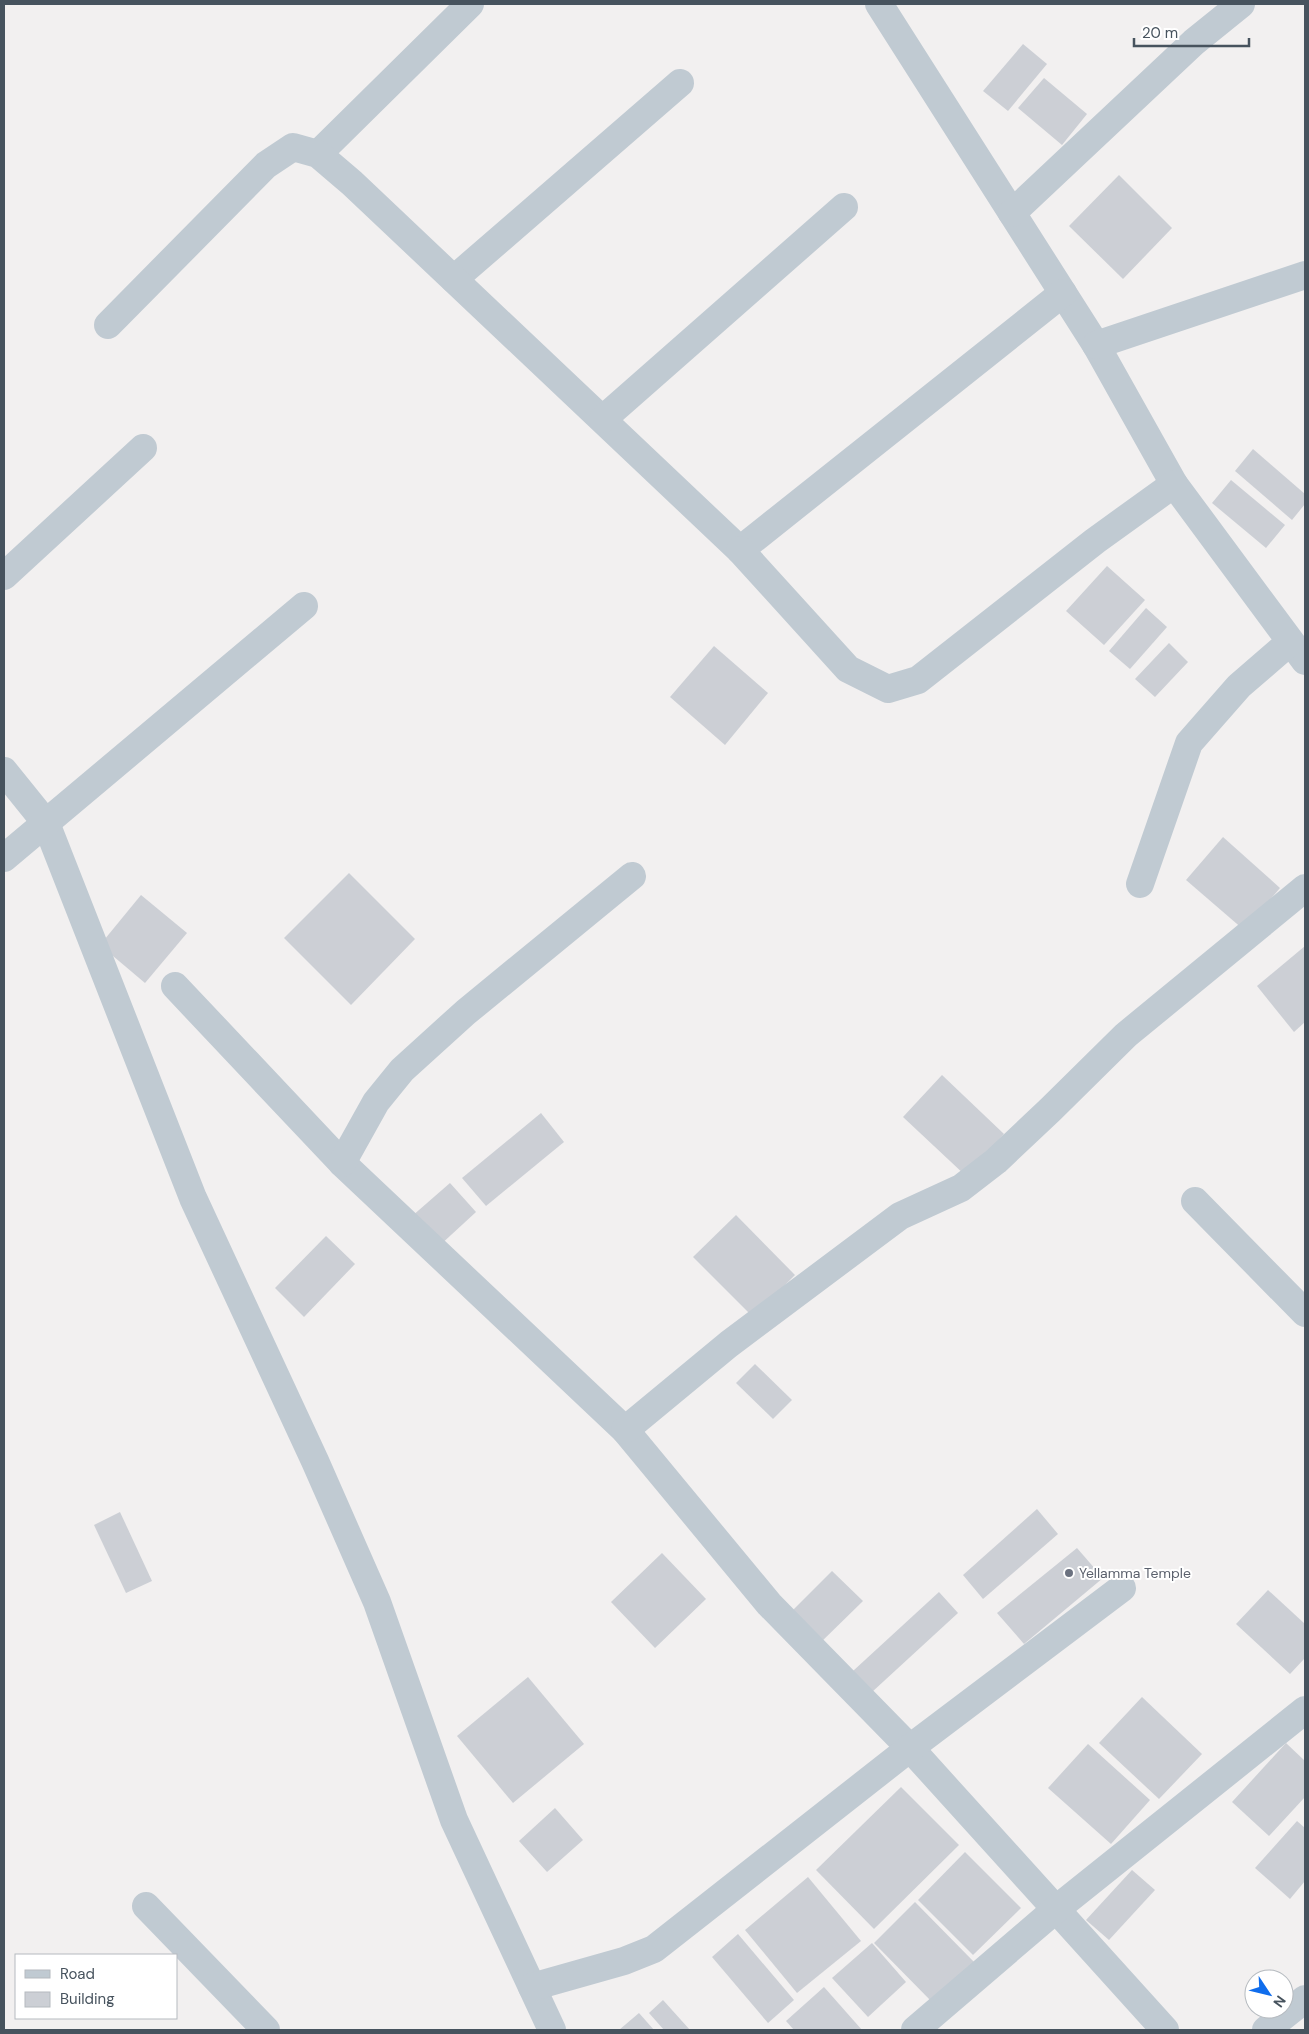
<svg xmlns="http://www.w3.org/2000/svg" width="1309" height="2034" font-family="'DM Sans',sans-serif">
<rect width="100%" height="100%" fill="#f2f0f0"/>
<g fill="#cccfd5">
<polygon points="1023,44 1047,64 1008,111 983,91"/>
<polygon points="1044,78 1087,114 1062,145 1018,108"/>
<polygon points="1119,175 1172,228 1123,279 1069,226"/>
<polygon points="1253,449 1305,494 1305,504 1292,520 1235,471"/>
<polygon points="1231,480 1285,525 1266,548 1212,503"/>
<polygon points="1107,566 1145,600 1104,645 1066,611"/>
<polygon points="1146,608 1167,627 1130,669 1109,651"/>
<polygon points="1169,643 1188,662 1155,697 1135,679"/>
<polygon points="714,646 768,693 725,745 670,697"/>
<polygon points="1223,837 1280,888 1244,930 1186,880"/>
<polygon points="349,873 415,939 351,1005 284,938"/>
<polygon points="141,895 187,933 145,983 100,945"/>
<polygon points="1305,946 1305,1022 1294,1032 1257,986"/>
<polygon points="942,1075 1004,1134 966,1176 903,1117"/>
<polygon points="541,1113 564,1142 486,1206 462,1178"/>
<polygon points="450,1183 476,1212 438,1247 411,1217"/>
<polygon points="736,1215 795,1275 753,1317 693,1257"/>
<polygon points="326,1236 355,1264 304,1317 275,1288"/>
<polygon points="755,1364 792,1400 773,1419 736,1383"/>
<polygon points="1037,1509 1058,1534 983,1599 963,1575"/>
<polygon points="120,1512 152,1581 126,1593 94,1525"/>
<polygon points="1077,1548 1103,1578 1024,1644 997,1613"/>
<polygon points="662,1553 706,1599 655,1648 611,1602"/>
<polygon points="832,1571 863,1601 816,1647 786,1617"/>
<polygon points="1268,1590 1305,1624 1305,1658 1290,1674 1236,1624"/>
<polygon points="939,1592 958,1613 872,1692 853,1671"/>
<polygon points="528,1677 584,1744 513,1803 457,1736"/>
<polygon points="1142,1697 1202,1754 1159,1799 1099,1743"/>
<polygon points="1286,1743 1305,1761 1305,1797 1269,1836 1232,1802"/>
<polygon points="1088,1744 1150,1800 1111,1844 1048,1788"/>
<polygon points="901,1787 959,1845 874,1929 816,1870"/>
<polygon points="555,1808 583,1840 547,1872 519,1841"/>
<polygon points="1297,1821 1305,1828 1305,1881 1290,1899 1255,1868"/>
<polygon points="965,1852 1021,1908 973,1955 918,1900"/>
<polygon points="1132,1870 1155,1890 1109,1940 1086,1920"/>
<polygon points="808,1877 861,1941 797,1993 745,1930"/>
<polygon points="915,1902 975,1963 933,2003 874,1943"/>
<polygon points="738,1934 794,2000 768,2023 712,1957"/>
<polygon points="872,1943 906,1982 868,2017 832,1978"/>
<polygon points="824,1987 862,2030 794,2030 786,2021"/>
<polygon points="663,2000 690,2030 664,2030 649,2013"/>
<polygon points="639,2013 654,2030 619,2030"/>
</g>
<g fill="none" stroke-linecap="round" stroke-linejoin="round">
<g stroke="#c0cad2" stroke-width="28">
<polyline points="879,4 1096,345 1174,484"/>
<polyline points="318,154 470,4"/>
<polyline points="1012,213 1194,42 1241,4"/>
<polyline points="454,279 680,83"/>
<polyline points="108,325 266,165 293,147 318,154 352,183 740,550 1063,293"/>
<polyline points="1096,345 1305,275"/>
<polyline points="603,419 844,207"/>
<polyline points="740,550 848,669 888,689 918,680 1095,541 1174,484 1305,661"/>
<polyline points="4,576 143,448"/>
<polyline points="4,771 46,823 193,1198 315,1461 377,1602 454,1820 552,2030"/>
<polyline points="4,858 304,606"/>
<polyline points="1140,884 1189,743 1239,686 1290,642"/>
<polyline points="175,986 342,1163 625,1430 769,1604 910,1748 1165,2030"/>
<polyline points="342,1163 376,1102 402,1070 466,1012 632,876"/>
<polyline points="1195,1201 1305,1313"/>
<polyline points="625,1430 729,1344 900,1216 961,1188 996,1161 1050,1110 1126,1035 1305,888"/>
<polyline points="146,1906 266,2030"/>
<polyline points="532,1987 624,1961 654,1949 910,1748 1122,1588"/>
<polyline points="915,2030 1055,1910 1305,1710"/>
</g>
<polyline stroke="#c0cad2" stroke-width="28" points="1266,2030 1305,1999"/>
</g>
<circle fill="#6b7280" stroke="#fff" stroke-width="2" cx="1069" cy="1573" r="5"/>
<g text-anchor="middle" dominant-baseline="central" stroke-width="4" stroke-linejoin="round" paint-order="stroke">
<g font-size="14" fill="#5b616d" stroke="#fff" text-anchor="start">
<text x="1079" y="1573">Yellamma Temple</text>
</g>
</g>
<rect width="1309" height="2034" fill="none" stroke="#47535e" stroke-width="10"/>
<rect x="15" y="1954" width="162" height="65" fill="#ffffff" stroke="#b5babf"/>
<rect x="25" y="1970" width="25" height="8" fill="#c0cad2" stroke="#b5babf"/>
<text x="60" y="1979" font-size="15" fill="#47535e">Road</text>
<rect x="25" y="1992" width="25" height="15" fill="#cccfd5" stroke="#b5babf"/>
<text x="60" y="2004" font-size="15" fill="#47535e">Building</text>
<g transform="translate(1269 1994) rotate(125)"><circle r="24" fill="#ffffff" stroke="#b5babf"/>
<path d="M0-4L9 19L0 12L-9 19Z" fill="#106dec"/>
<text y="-8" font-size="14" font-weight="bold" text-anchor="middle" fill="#47535e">N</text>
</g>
<path d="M1134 38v8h115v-8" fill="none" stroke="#47535e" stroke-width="2.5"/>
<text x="1142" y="38" font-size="15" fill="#47535e" stroke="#ffffff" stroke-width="4" paint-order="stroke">20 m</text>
</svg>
